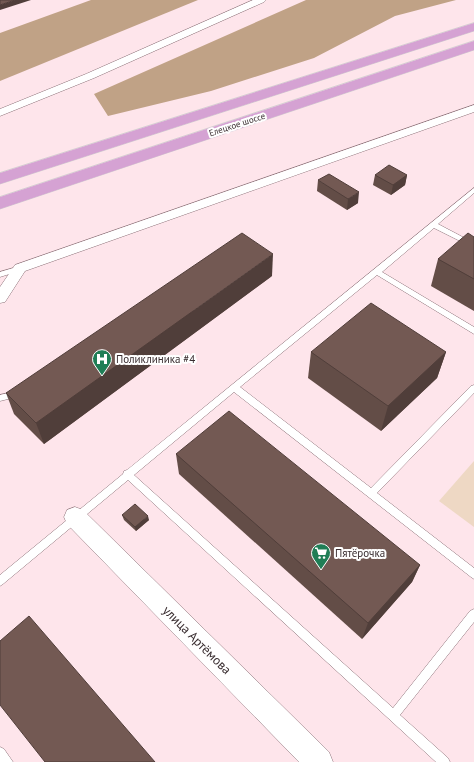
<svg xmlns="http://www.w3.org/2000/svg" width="474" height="762" font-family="'PT Sans',sans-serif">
<rect width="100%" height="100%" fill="#fee5eb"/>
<polygon fill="#eed8c4" points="474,461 474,527 439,501"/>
<g fill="#c0a286">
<polygon points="91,0 198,0 0,81 0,33"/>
<polygon points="306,0 456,0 395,16 314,58 211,91 108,116 94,94"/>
</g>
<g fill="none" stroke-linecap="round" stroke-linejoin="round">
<g stroke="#8b7077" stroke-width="1">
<g id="service">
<polygon points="474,188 474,193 438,224 474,243 474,248 434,228 382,272 474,327 474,334 377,275 240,387 371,488 471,386 474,385 474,393 377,493 474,568 474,579 471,577 234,392 134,475 393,708 470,611 474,609 474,622 400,715 448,758 450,762 436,762 128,480 3,584 0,586 0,575 123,474 124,471 127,470"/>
<polygon points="20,266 22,266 24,268 22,270 0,277 0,272"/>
<polygon points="17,391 20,392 21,394 20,396 0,401 0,395"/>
<polygon points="0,747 4,749 13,762 0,762"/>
</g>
</g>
<g stroke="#8b7077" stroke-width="1">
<g id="minor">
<polygon points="253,0 266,0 264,2 94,78 0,116 0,109 86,74"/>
<polygon points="474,105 474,112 25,271 5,302 0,303 0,287 15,265"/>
</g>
</g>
<g stroke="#8b7077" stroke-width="1">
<polygon id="tertiary" points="75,507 83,510 329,752 333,762 299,762 67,524 64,517 67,510"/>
</g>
<g stroke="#d3d1d1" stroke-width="1">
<g id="primary">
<polygon points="474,23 474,31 0,184 0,173"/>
<polygon points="474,41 474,50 0,209 0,197"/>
</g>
</g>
<use href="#service" fill="#fff" fill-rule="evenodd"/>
<use href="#minor" fill="#fff" fill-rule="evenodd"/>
<use href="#tertiary" fill="#fff" fill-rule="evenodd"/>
<use href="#primary" fill="#d5a2d3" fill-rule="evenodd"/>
</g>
<g fill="#634d47">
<polygon points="375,175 407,175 405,185 391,195 373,185"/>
<polygon points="318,180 358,203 347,210 317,191"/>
<polygon points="474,237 474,311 431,286 438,259"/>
<polygon points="272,276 44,444 14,414 6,393"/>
<polygon points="311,352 446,352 437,378 381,431 308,378"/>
<polygon points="176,454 420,565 412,582 362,639 179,474"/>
<polygon points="122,515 149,520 136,531 124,520"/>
</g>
<g fill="#503e3a">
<polygon points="15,0 31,0 0,10 0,5"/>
<polygon points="407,175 405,185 391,195 393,185"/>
<polygon points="359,192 358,203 347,210 348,199"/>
<polygon points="273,254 272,276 44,444 36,423"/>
<polygon points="446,352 437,378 381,431 388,406"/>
<polygon points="148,516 149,520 136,531 135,527"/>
<polygon points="420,565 412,582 362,639 368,623"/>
</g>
<g fill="#735953" stroke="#503e3a">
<polygon points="0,0 15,0 0,5"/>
<polygon points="389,165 407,175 393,185 375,175"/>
<polygon points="329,174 359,192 348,199 318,180"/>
<polygon points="242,233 273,254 36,423 6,393"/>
<polygon points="468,233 474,237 474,279 438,259"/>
<polygon points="371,303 446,352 388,406 311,352"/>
<polygon points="229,411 420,565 368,623 176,454"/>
<polygon points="135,504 148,516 135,527 122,515"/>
<polygon points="29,616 155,762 45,762 0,705 0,641"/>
</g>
<defs>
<g id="hospital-pin" transform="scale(1)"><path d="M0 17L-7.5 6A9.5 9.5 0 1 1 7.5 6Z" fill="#1f7e56" stroke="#fff"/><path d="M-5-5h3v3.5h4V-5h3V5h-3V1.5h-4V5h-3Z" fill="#fff"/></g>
<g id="supermarket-pin" transform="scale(1)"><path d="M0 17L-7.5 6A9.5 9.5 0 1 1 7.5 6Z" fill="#1f7e56" stroke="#fff"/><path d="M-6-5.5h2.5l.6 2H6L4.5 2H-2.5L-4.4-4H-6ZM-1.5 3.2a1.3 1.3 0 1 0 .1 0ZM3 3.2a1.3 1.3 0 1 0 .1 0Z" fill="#fff"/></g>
</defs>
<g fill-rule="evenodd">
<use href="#hospital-pin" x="102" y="359"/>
<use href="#supermarket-pin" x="321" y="553"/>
</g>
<g text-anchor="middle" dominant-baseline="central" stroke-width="4" stroke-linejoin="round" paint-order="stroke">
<g font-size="9" fill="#392d30" stroke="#fff">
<text transform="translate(237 124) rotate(-18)">Елецкое шоссе</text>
</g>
<g font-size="11" fill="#392d30" stroke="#fff" text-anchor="start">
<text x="116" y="359">Поликлиника #4</text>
<text x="335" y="553">Пятёрочка</text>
</g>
<g font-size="13" fill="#392d30" stroke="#fff">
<text transform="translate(197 640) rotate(45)">улица Артёмова</text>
</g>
</g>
</svg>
